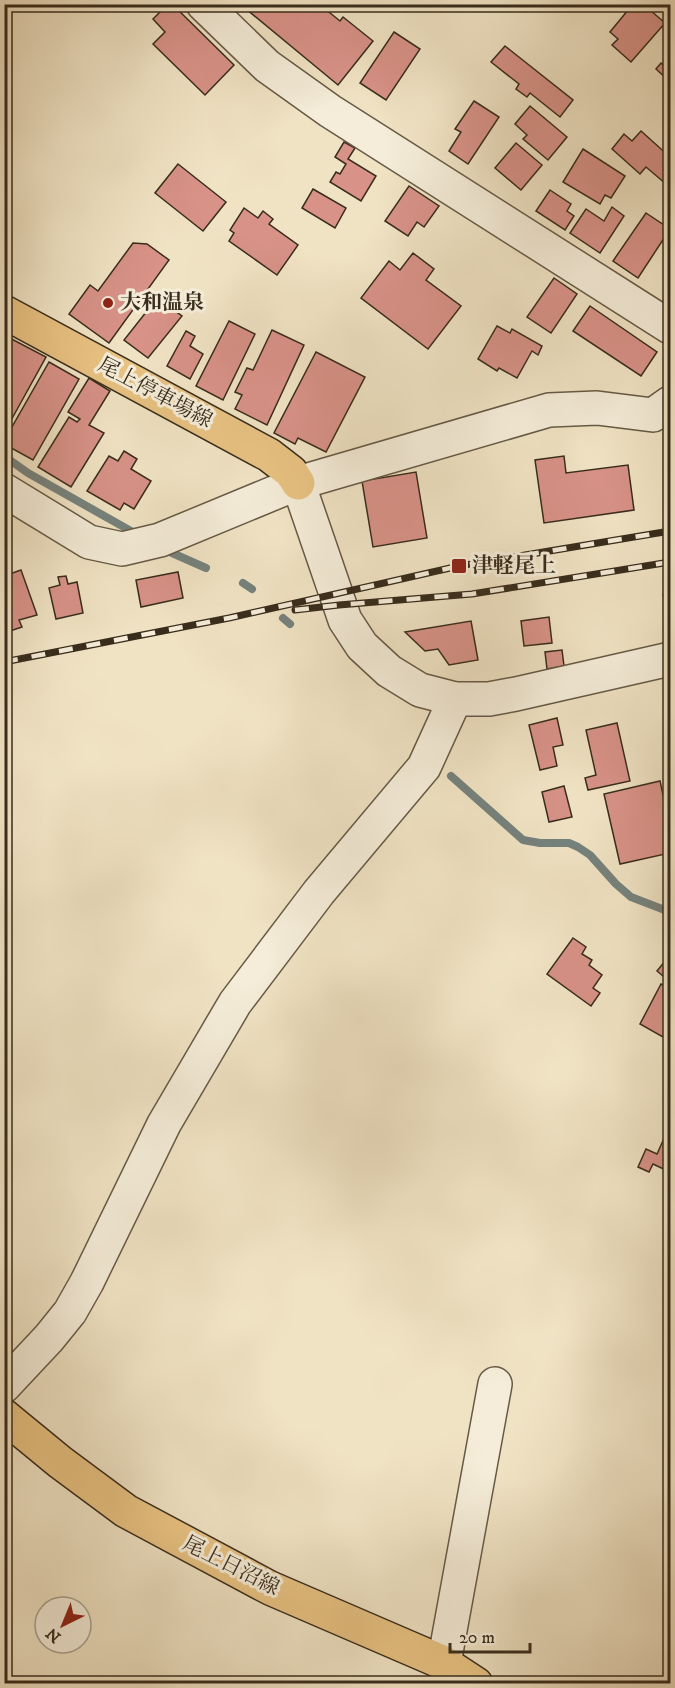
<svg xmlns="http://www.w3.org/2000/svg" width="675" height="1688" font-family="'IM FELL DW Pica','Noto Serif JP',serif">
<rect width="100%" height="100%" fill="#f0e3c4"/>
<filter id="stains"><feTurbulence type="fractalNoise" baseFrequency=".00333" numOctaves="4"/><feColorMatrix values="0 0 0 0 .2 0 0 0 0 .09 0 0 0 0 .02 0 0 0 .5 -.17"/></filter>
<radialGradient id="worn" r=".72"><stop offset=".6" stop-color="#630" stop-opacity="0"/><stop offset="1" stop-color="#630" stop-opacity=".3"/></radialGradient>
<g fill="none" stroke-linecap="round" stroke-linejoin="round">
<g stroke="#75827d" stroke-width="8">
<polyline points="4,456 28,473 138,535"/>
<polyline points="172,553 206,568"/>
<polyline points="243,583 252,589"/>
<polyline points="283,618 290,624"/>
<polyline points="451,776 523,840 540,843 569,843 578,847 590,855 616,884 631,897 670,912"/>
</g>
</g>
<g fill="#d89288" stroke="#382c1c" stroke-width="1.5">
<polygon points="168,4 172,4 234,65 205,95 153,44 165,32 153,19"/>
<polygon points="240,4 319,4 340,21 343,17 373,41 338,85"/>
<polygon points="633,4 643,4 665,23 631,62 612,45 618,39 610,32"/>
<polygon points="394,32 420,49 386,100 360,83"/>
<polygon points="505,46 573,100 560,117 530,93 527,97 516,89 519,84 491,62"/>
<polygon points="661,63 670,72 670,82 656,69"/>
<polygon points="474,101 499,117 468,164 449,151 461,132 455,129"/>
<polygon points="530,106 567,137 548,160 523,139 527,135 515,124"/>
<polygon points="641,131 670,157 670,179 666,184 646,167 640,174 612,149 624,134 632,141"/>
<polygon points="344,142 355,148 348,159 376,176 361,201 330,182 336,172 340,174 346,164 335,157"/>
<polygon points="516,143 542,165 521,190 495,168"/>
<polygon points="583,149 625,176 611,198 605,195 600,204 563,182"/>
<polygon points="178,164 226,202 203,231 155,193"/>
<polygon points="409,186 439,206 424,227 417,222 408,236 385,221"/>
<polygon points="313,189 346,208 335,228 302,208"/>
<polygon points="550,190 571,204 567,211 574,216 565,230 536,211"/>
<polygon points="612,207 624,216 600,253 570,233 586,209 604,221"/>
<polygon points="244,208 258,218 263,211 273,219 269,224 298,245 277,275 229,241 234,233 230,230"/>
<polygon points="646,213 670,229 638,278 613,261"/>
<polygon points="133,243 147,244 169,260 109,343 69,314 90,285 98,291"/>
<polygon points="413,253 434,269 426,280 461,306 428,349 361,298 389,261 400,270"/>
<polygon points="554,278 577,294 551,333 527,317"/>
<polygon points="166,294 183,307 178,313 182,316 148,358 124,340 158,297 162,299"/>
<polygon points="590,306 657,352 641,376 573,331"/>
<polygon points="229,321 255,334 223,400 196,386"/>
<polygon points="497,326 510,333 512,329 542,346 538,355 532,351 517,378 499,368 497,371 478,359"/>
<polygon points="272,330 304,345 267,425 235,409 242,395 235,392 247,368 253,370"/>
<polygon points="186,331 195,336 190,346 203,354 190,379 167,366"/>
<polygon points="4,335 46,357 4,433"/>
<polygon points="316,352 365,377 326,452 298,438 295,444 274,433"/>
<polygon points="49,362 79,379 33,460 4,444 4,441"/>
<polygon points="89,378 110,391 89,425 104,433 71,487 38,467 69,417 77,422 80,419 68,412"/>
<polygon points="124,451 137,459 131,469 151,481 134,509 124,503 120,510 87,491 109,456 118,461"/>
<polygon points="564,456 566,473 628,465 634,510 544,523 535,460"/>
<polygon points="416,472 427,538 373,547 362,481"/>
<polygon points="21,570 37,615 19,620 22,627 4,633 4,576"/>
<polygon points="178,572 183,598 141,607 136,580"/>
<polygon points="66,576 68,584 77,582 83,613 56,619 49,588 60,585 58,577"/>
<polygon points="670,592 670,629 663,594"/>
<polygon points="549,617 552,643 524,646 521,621"/>
<polygon points="471,621 478,660 449,665 438,649 425,651 405,632"/>
<polygon points="562,650 564,666 547,669 545,652"/>
<polygon points="557,718 563,745 553,747 557,766 540,770 529,725"/>
<polygon points="617,723 630,781 588,790 585,778 596,775 586,730"/>
<polygon points="660,781 670,826 670,853 620,864 604,794"/>
<polygon points="564,786 572,817 549,822 542,792"/>
<polygon points="573,938 586,947 582,954 592,960 589,965 602,975 593,988 600,993 591,1006 547,974"/>
<polygon points="670,955 670,982 657,971"/>
<polygon points="661,984 670,989 670,1041 640,1024"/>
<polygon points="670,1125 670,1172 653,1164 649,1172 638,1167 646,1149 657,1154"/>
</g>
<g fill="none" stroke-linecap="round" stroke-linejoin="round">
<g stroke="#665a46" stroke-width="36">
<g id="minor">
<polyline points="203,4 267,66 330,111 670,327"/>
<polyline points="298,483 345,620 362,646 389,671 420,690 455,699 489,699 516,694 670,659"/>
<polyline points="4,490 89,542 122,549 160,540 298,483 549,410 597,408 653,415 670,403"/>
<polyline points="4,1386 49,1338 70,1312 87,1282 164,1124 235,1003 319,892 424,767 455,699"/>
<polyline points="444,1663 495,1384"/>
</g>
</g>
<g stroke="#382c1c" stroke-width="36">
<g id="major">
<polyline points="4,312 269,455 291,472 298,483"/>
<polyline points="4,1416 60,1462 126,1511 270,1588 444,1663 476,1684"/>
</g>
</g>
<use href="#minor" stroke="#f5edd9" stroke-width="33"/>
<use href="#major" stroke="#e8c282" stroke-width="33"/>
<g stroke="#382c1c" stroke-width="7">
<g id="rail">
<polyline points="295,610 339,605 472,594 670,562"/>
<polyline points="4,662 229,618 459,566 670,531"/>
</g>
</g>
<use href="#rail" stroke="#f5edd9" stroke-width="4.5" stroke-dasharray="14" stroke-linecap="butt"/>
</g>
<g fill="#8f2418" stroke="#f5edd9" stroke-width="2">
<circle cx="108" cy="303" r="6"/>
<rect x="451" y="558" width="16" height="16" rx="3"/>
</g>
<g text-anchor="middle" dominant-baseline="central" stroke-width="6" stroke-linejoin="round" paint-order="stroke">
<g font-size="21" font-weight="bold" fill="#382c1c" stroke="#f5edd9" text-anchor="start">
<text x="120" y="303">大和温泉</text>
<text x="472" y="566">津軽尾上</text>
</g>
<g font-size="21" fill="#382c1c" stroke="#f5edd9">
<text transform="translate(155 393) rotate(28)">尾上停車場線</text>
<text transform="translate(231 1566) rotate(27)">尾上日沼線</text>
</g>
</g>
<rect width="675" height="1688" fill="none" stroke="#f0e3c4" stroke-width="24"/>
<rect x="6" y="6" width="663" height="1676" fill="none" stroke="#382c1c" stroke-width="3"/>
<rect x="12" y="12" width="651" height="1664" fill="none" stroke="#382c1c" stroke-width="1.5"/>
<g transform="translate(63 1625) rotate(223)"><circle r="28" fill="#f5edd9" stroke="#a9a08d" stroke-width="1.5"/>
<path d="M0-4.5L10 22L0 15L-10 22Z" fill="#8f2418"/>
<text y="-9" font-size="16" font-weight="bold" text-anchor="middle" fill="#382c1c">N</text>
</g>
<path d="M450 1643v9h80v-9" fill="none" stroke="#382c1c" stroke-width="3"/>
<text x="459" y="1643" font-size="18" fill="#382c1c" stroke="#f5edd9" stroke-width="4.5" paint-order="stroke">20 m</text>
<rect width="100%" height="100%" filter="url(#stains)"/>
<rect width="100%" height="100%" fill="url(#worn)"/>
</svg>
